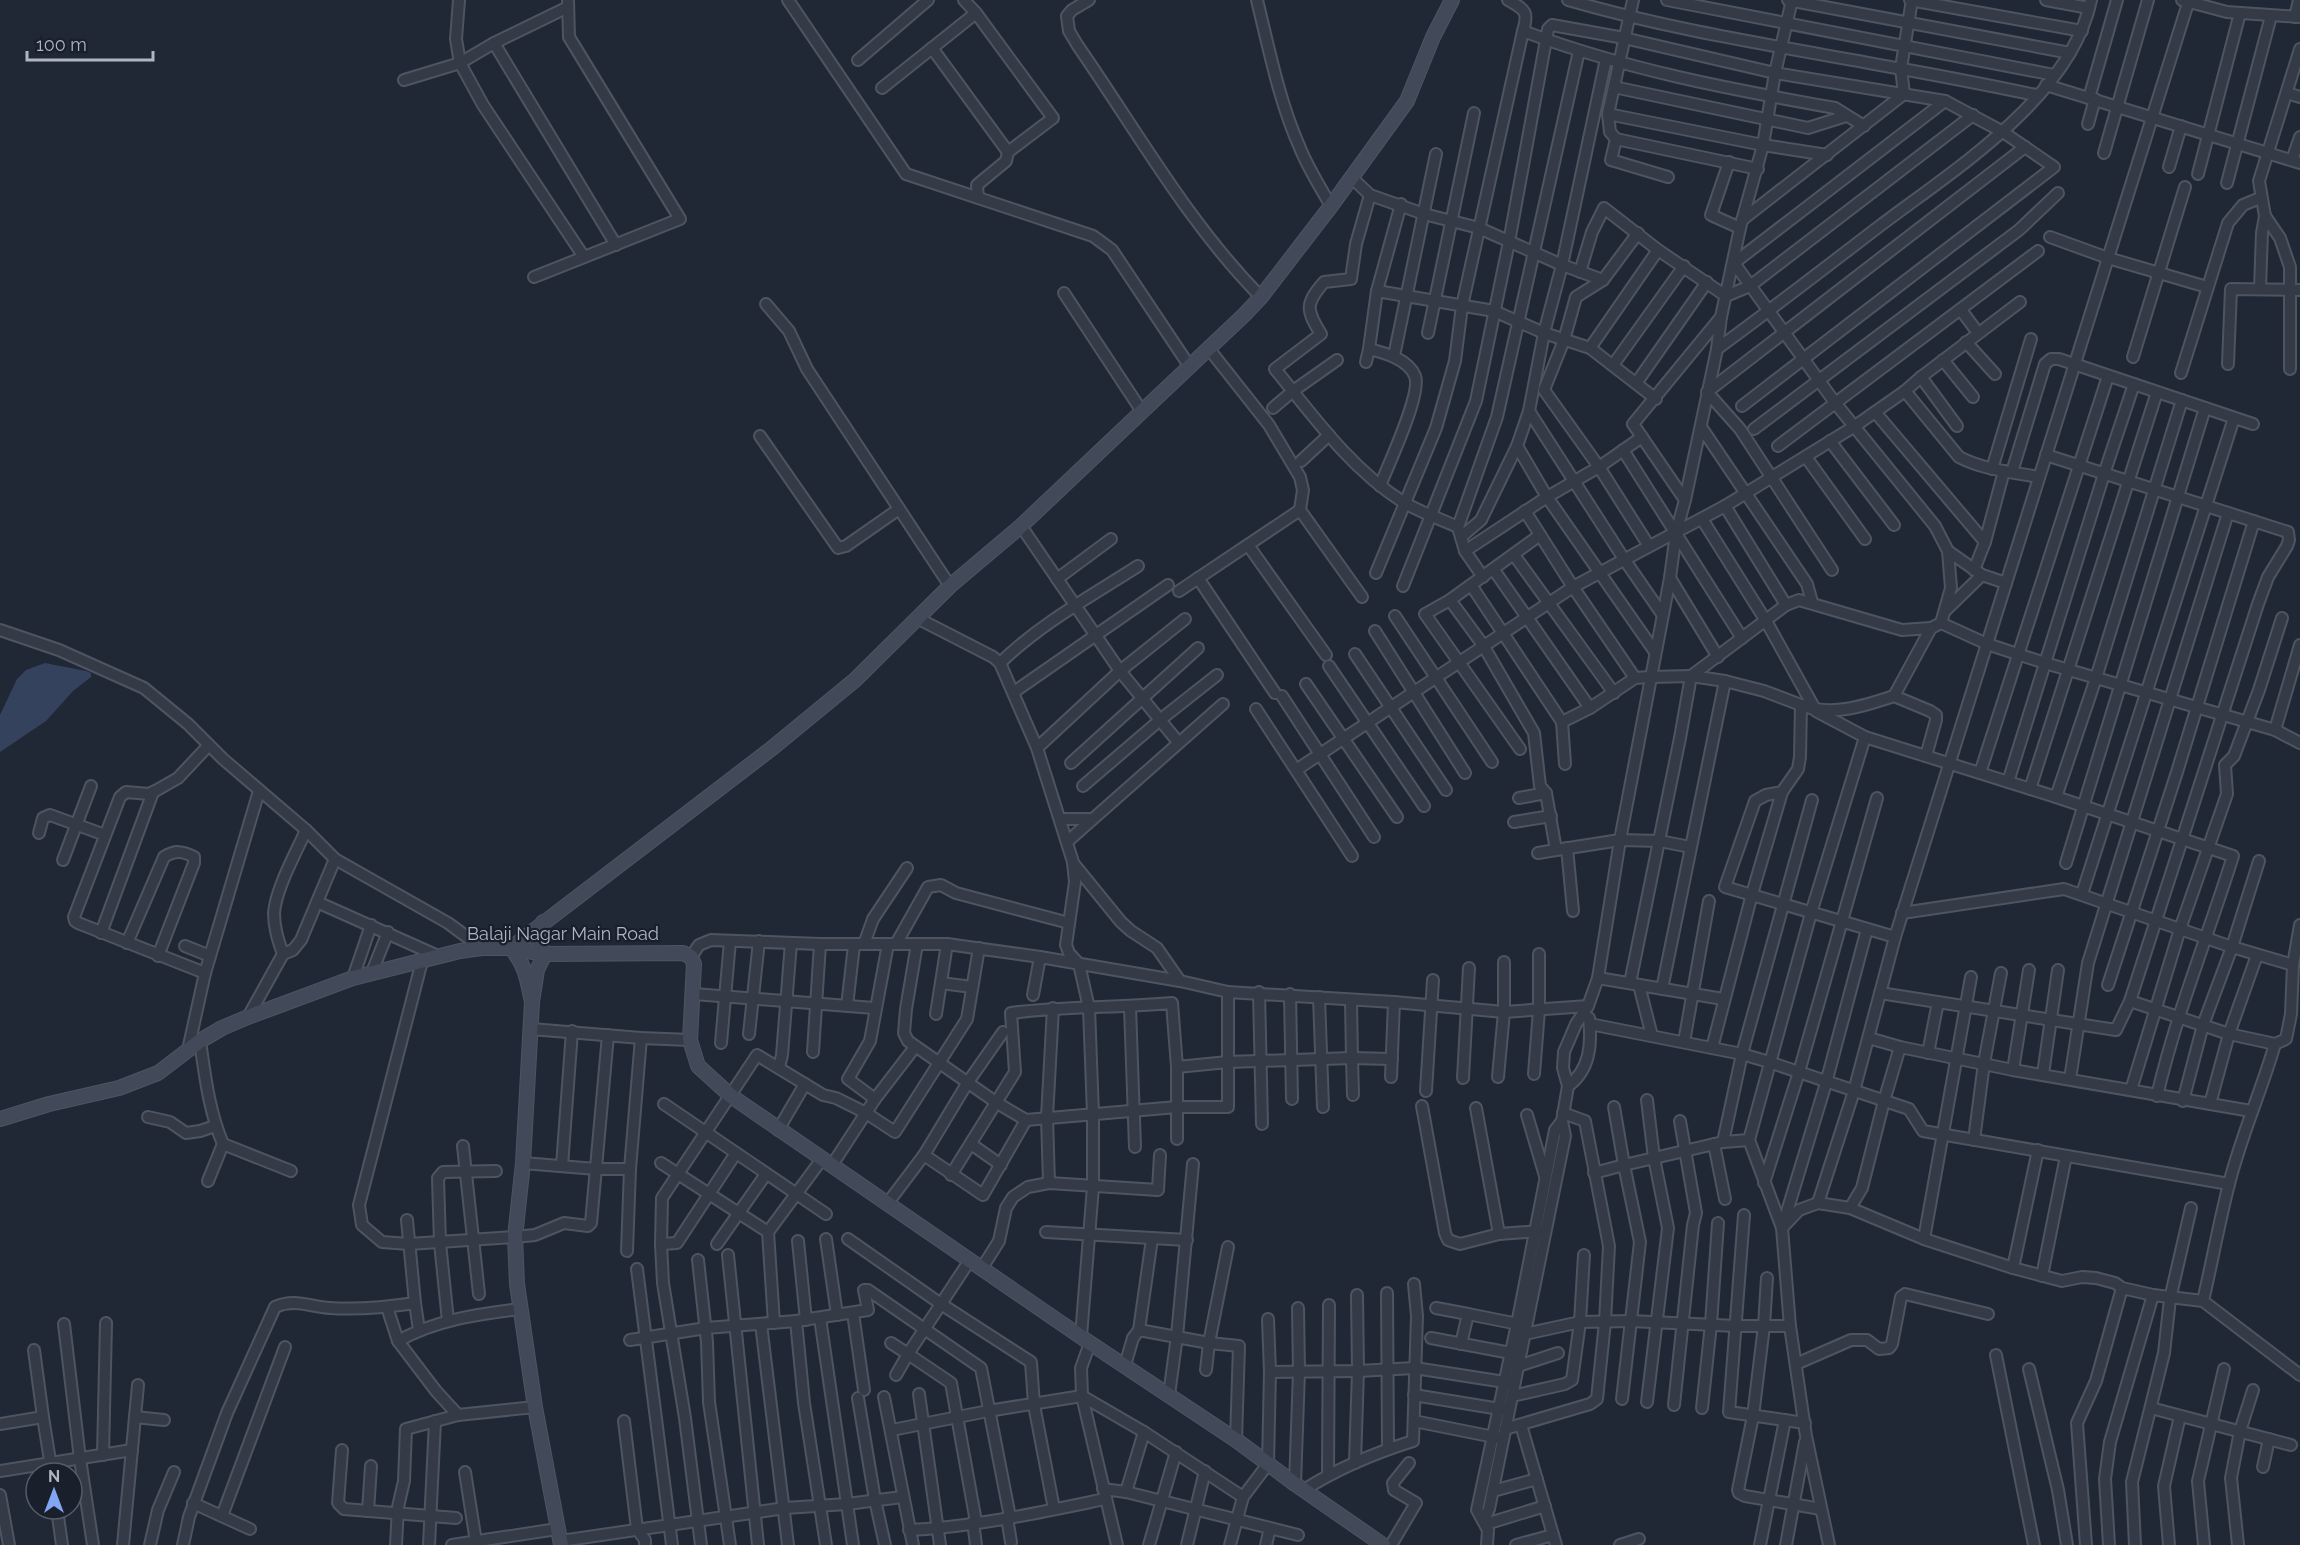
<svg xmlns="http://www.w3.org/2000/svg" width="2300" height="1545" font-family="Raleway,sans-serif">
<rect width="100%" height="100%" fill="#202836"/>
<polygon fill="#34425d" points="45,663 86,671 91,673 91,677 73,691 46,721 0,752 0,715 17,679 26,670"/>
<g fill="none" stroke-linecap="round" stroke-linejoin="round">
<g stroke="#4e5561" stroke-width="14">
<g id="street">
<polyline points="459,0 456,39 460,63 483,105 584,257"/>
<polyline points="788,0 906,174 1093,236 1112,250 1190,367"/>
<polyline points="964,0 976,13 1053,118 1008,152 1006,161 977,185 978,198"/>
<path d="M1089 0 1072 10 1067 16 1069 31 1078 46C1137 131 1188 223 1261 297"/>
<path d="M1257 0C1269 49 1279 101 1300 148 1308 168 1320 187 1331 206"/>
<path d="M1508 0C1525 10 1529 11 1523 31 1623 69 1729 89 1835 108L1864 126"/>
<path d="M1568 0C1678 32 1790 48 1902 69 1947 77 1992 86 2036 95"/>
<polyline points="1633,0 1608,114 1610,132 1616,139 1611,160 1668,177"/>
<polyline points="1667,0 2054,75"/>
<polyline points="1788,0 2070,53"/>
<polyline points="1910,0 2082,31"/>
<polyline points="2046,0 2089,8"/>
<polyline points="2182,0 2227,12 2300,17"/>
<polyline points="2295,17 2299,0"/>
<polyline points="494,43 616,245"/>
<polyline points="932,48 1008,152"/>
<polyline points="858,60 928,0"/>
<polyline points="404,80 460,63 494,43 568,7"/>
<polyline points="2046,85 2300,163"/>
<polyline points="1614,87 1808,128 1846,116"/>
<polyline points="882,88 976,13"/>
<polyline points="2287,93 2300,97"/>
<polyline points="2089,98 2117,0"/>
<polyline points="1608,114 1763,145 1827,155"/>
<polyline points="2088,124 2095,99"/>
<polyline points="1616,139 1758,169"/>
<polyline points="2104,153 2148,0"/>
<polyline points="2292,160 2300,137"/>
<polyline points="1729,162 1711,215 1740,228"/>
<polyline points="2169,167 2181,126"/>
<polyline points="2198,174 2240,13"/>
<polyline points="1351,177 1370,195 1424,214 1479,228 1562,265 1603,280"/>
<polyline points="2227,183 2271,16"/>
<path d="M1370 195 1356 244 1351 279 1324 282C1305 304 1306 310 1321 334L1275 369C1314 417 1350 468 1403 502 1420 512 1440 519 1458 527L1465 551 1483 577"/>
<polyline points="1742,220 1904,94 1901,68 1912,0"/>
<polyline points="1638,233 1603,280 1576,297 1564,340 1544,390 1599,467 1649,546"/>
<polyline points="2050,237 2108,258 2207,287"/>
<polyline points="1580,272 1592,232 1604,208 1658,250 1726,296 1750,286 1973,115"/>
<polyline points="534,277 680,219 569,37 568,0"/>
<polyline points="2260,289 2262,233 2265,216"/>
<polyline points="1377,291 1494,311 1544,333 1590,348 1656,399"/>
<polyline points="1064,293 1141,410"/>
<polyline points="766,304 789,331 807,369 950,586"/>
<polyline points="1961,310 1978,333"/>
<polyline points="1428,333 1474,113"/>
<polyline points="1966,342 1995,374"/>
<polyline points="1590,348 1658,250"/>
<polyline points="1209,349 1269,425 1300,477 1303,490 1300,510 1362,597"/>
<polyline points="1369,349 1377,291 1401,204"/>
<path d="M1717 349C1772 309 1826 267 1881 225 1955 169 2071 97 2091 0"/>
<polyline points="1394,356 1436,154"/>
<polyline points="2133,357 2185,187"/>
<polyline points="1943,360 1973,397"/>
<path d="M1366 362 1369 349C1385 353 1408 359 1415 376 1422 394 1388 465 1380 486"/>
<polyline points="2228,364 2231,289 2300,290"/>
<polyline points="1613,365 1684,266"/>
<polyline points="2290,369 2290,267 2280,238 2265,216 2259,181 2300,49"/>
<polyline points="2181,373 2228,223 2243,205 2260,198"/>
<polyline points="1921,377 1957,426"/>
<polyline points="1637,382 1707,282"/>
<path d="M1905 391 1959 457C1984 470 2012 472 2039 477"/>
<polyline points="1273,408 1293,391 1337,360"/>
<polyline points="1529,411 1624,559 1662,614"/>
<polyline points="1875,412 1985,542 2004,471"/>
<polyline points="1701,427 1807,584 1812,602"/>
<polyline points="1754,429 2019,230 2058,193"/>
<polyline points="760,436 838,548 846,546 899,509"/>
<polyline points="1830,441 1894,525"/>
<polyline points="1517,446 1547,497 1655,652"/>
<polyline points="1778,446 2038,251"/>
<polyline points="1623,450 1742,638"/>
<polyline points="1806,457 1865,539"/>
<polyline points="1301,461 1329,435"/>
<polyline points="1992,469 2031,339"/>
<polyline points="2012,472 2045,364 2051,359 2059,359 2253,424"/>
<polyline points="1685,500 1633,424 1721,317"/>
<polyline points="1725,506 1786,605"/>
<polyline points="1525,511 1573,587 1635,678"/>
<path d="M1702 519 1766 621 1816 711 1865 737 2056 797 2233 856C2208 936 2176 1014 2157 1096"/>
<polyline points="1021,526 1120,671 1178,742"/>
<polyline points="1458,527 1497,417 1579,51"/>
<polyline points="1461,537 1481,520 1517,446 1529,411 1544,333 1562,265 1606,59"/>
<polyline points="1248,545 1326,655"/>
<polyline points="1465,551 1547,497 1599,467 1642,437"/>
<polyline points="1948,551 1982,575 2006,583"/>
<polyline points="1514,555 1614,693"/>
<polyline points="1494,570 1590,708"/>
<polyline points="1832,570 1740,429 1707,392 2025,147"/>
<polyline points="1974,570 1985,542"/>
<polyline points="1376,573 1436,428 1455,361 1462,306 1523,31"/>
<polyline points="1198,578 1275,693"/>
<polyline points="1670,578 1718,657"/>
<polyline points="1057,579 1111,539"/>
<polyline points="1471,585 1562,722 1565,764"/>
<polyline points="1403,586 1476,401 1509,242 1548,29 1552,25 1624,38 1775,73 1945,101 2003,132 2054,167 1742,406"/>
<polyline points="1179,591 1300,510"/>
<polyline points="1450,600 1483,645 1534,733 1540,786 1546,793 1556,850 1538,853"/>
<polyline points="1945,611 1982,575"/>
<polyline points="1395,616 1492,762"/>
<polyline points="917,618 993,657 1000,663 1037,748 1073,862 1075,882 1066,945 1069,953 1079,964 1089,1008 1093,1114 1093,1187 1081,1336"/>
<polyline points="1941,623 1987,644 2045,663 2275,730 2300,743"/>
<polyline points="0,630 59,650 144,688 188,724 223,759 306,830 335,859 448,923 482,948"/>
<polyline points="1375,631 1465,773"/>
<polyline points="1355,654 1446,790"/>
<path d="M1000 663C1040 624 1091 596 1138 566"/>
<polyline points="1329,666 1424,806"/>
<polyline points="1306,684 1397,817"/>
<polyline points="1014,692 1168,585"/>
<polyline points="1282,696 1374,837"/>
<polyline points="1894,696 1930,711 1936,715 1936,720 1926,756"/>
<polyline points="1256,709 1352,856"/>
<polyline points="1562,722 1590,708 1635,678 1650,677 1691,676 1725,681 1764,691 1801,705"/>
<polyline points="2275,730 2300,645"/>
<polyline points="1037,748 1120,671 1185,619"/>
<polyline points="1520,749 1425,614 1450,600 1540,535"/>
<polyline points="1071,763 1198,648"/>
<polyline points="1296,770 1573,587 1725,506 1855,426 1905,391 1921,377 2020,302"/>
<polyline points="1980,773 2108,376"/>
<polyline points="2008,782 2104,474 2134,384"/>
<polyline points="1083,786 1160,720 1217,675"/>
<polyline points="2030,789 2157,392"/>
<polyline points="2056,797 2096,678 2182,400"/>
<polyline points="1519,798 1546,793"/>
<polyline points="1060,819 1092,819"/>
<polyline points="1514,822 1551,816"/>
<polyline points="39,833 43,818 50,815 105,835"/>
<polyline points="1068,841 1223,704"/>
<polyline points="1567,848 1573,911"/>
<polyline points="1556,850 1620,840 1660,841 1690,847"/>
<polyline points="63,860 91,786"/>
<polyline points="1073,863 1121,922 1131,931 1157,948 1180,981"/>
<polyline points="2066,863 2205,408"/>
<polyline points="2082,894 2234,418"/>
<polyline points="317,902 438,956"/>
<polyline points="101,933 153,792"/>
<path d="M1895 937 1725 887 1755 801 1766 795 1782 792 1798 769 1800 757 1801 705C1831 717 1864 706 1894 696L1931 628 1941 623 1951 588 1948 551 1935 526 1836 404 1734 263 1945 101"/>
<path d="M127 943 164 857C175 850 183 851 194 857V863L158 956"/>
<polyline points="864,944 873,919 907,868"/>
<polyline points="896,944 928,887 941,885 956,893 1069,923"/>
<polyline points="917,944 906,1009 904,1033 908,1041 997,1103 1026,1120 1177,1107 1228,1107 1228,992"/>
<polyline points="185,946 210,956"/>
<path d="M283 954C278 940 274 928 274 913 276 888 296 853 306 830"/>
<polyline points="691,957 699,945 711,940 820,944 947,944 1040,957 1180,981 1228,992 1394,1002 1504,1012 1588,1006"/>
<polyline points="422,961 359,1205 362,1225 382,1242 409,1244 515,1237 535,1235 564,1223 588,1226 591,1223 608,1035"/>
<polyline points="2293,965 2300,925"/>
<polyline points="372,972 388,932"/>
<polyline points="205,973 78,923 75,921 74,917 120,797 126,792 149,794 157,790 178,778 209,745"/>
<polyline points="353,978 371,925"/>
<polyline points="1598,978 1723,999"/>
<polyline points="941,983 972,987"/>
<polyline points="1630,983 1680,738 1691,676 1786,605 1799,600 1902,630 1931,628"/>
<polyline points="1639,985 1652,1036"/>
<polyline points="2108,985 2177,772 2254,521"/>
<polyline points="1662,989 1725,681"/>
<polyline points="1259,992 1262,1124"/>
<polyline points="1880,993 2116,1030 2130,1001 2258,604 2268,577 2287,546 2289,540 2288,532 2046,455"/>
<polyline points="694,994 874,1008"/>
<polyline points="1290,994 1292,1099"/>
<polyline points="1033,995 1040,957"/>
<polyline points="1319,997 1323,1107"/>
<polyline points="2130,1001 2229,1034 2275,1044"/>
<polyline points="847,1006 854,945"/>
<polyline points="1130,1007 1135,1147"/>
<polyline points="936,1014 947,944"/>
<polyline points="248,1017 283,954 293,950 301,940 335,859"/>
<polyline points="1590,1024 1742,1054 1769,1062 1909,1109 1923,1131 2229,1184"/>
<polyline points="531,1029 641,1038 690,1040"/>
<polyline points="749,1034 759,941"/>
<polyline points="1869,1038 1900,1047 2013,1070 2251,1111"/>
<path d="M200 1041C205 1076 209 1111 223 1144L291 1171"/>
<polyline points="1684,1042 1709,901"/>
<polyline points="721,1043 730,941"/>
<polyline points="1712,1048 1752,894 1782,792"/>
<polyline points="188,1050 205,973 259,791"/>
<polyline points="813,1052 820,944"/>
<polyline points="1928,1053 1938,1002"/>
<polyline points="779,1067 782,1055 791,943"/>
<polyline points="1177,1067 1177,1139"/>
<polyline points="2013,1070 2029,970"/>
<polyline points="1534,1074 1539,1010 1539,954"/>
<polyline points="2043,1074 2058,970"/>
<polyline points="1391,1077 1394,1002"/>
<polyline points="1498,1077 1504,1012 1504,962"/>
<polyline points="1463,1078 1469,968"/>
<polyline points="2070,1079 2088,963 2228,513"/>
<path d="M1568 1086C1590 1070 1592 1044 1589 1018"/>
<polyline points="2131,1090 2180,929 2227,794 2225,765 2234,756 2259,690 2282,618"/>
<polyline points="1426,1091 1433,980"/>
<polyline points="1353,1095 1352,1058 1392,1059"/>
<polyline points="875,1099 848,1079 870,1041 888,944"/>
<polyline points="2183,1101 2203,1025 2232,947 2259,861"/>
<polyline points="664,1104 826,1214"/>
<polyline points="2210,1104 2229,1034 2257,955"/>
<polyline points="1422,1106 1445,1233 1448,1240 1460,1244 1499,1234 1540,1231"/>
<polyline points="1476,1108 1499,1234"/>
<polyline points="1527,1115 1545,1176"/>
<polyline points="148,1117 170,1122 186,1133 200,1131 215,1126"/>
<polyline points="778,1130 805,1084"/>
<polyline points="1974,1140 1984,1063 2001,973"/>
<polyline points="1723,1142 1742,1054 1812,800"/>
<polyline points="971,1144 1001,1165"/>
<polyline points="1714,1144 1725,1199"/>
<polyline points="463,1146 479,1294"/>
<polyline points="924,1155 983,1195 1026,1120"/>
<polyline points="523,1163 596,1169 630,1169"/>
<polyline points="661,1163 768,1232"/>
<polyline points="832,1165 875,1099 915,1047"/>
<polyline points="562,1166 572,1031"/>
<polyline points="1594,1173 1624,1165 1614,1107"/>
<path d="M951 1175 1015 1072 1011 1013C1064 1006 1118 1008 1172 1003L1177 1067 1228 1062 1352 1058 1351 1000"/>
<polyline points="208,1181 223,1144"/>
<polyline points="1049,1183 1047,1117 1053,1008"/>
<polyline points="1764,1183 1799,1072 1877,798"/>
<polyline points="1818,1203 1854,1091 1895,937 2189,0"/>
<polyline points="887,1204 924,1155 968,1082 1003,1032"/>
<polyline points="1850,1208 1862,1188 1884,1101 1900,1047"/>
<polyline points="1744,1215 1729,1412 1805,1423"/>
<polyline points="1783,1225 1826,1083 1867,929"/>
<path d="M1782 1228 1799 1210 1818 1203 1850 1208 1924 1239 2013 1268 2062 1281 2082 1277 2096 1278 2115 1283 2122 1288 2153 1295 2203 1301C2212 1262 2219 1223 2229 1184 2241 1136 2261 1092 2275 1044L2286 1039 2291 1014 2293 965 2232 947 2064 889 1902 913"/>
<polyline points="1046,1232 1187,1240"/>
<polyline points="826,1239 837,1315"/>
<polyline points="848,1239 941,1304 1031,1362 1034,1405 1054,1509"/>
<polyline points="1924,1239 1971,977"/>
<polyline points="798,1241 806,1320"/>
<polyline points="661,1244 677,1243 736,1153"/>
<polyline points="717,1244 766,1174"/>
<polyline points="627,1251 630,1169 641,1038"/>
<polyline points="728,1255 758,1545"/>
<polyline points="698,1260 707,1342 709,1402 730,1545"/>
<polyline points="970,1260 908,1354 951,1383 976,1522"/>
<polyline points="982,1268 999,1241 1006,1208 1013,1197 1028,1187 1049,1183 1158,1190 1160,1155"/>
<polyline points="2013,1268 2038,1150"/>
<polyline points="637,1269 672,1545"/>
<polyline points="2042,1276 2066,1156"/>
<polyline points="1767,1278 1764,1326 1753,1416 1738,1490 1739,1493 1745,1496 1821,1509"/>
<polyline points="1387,1293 1388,1449"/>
<polyline points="2203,1301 2300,1375"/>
<polyline points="415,1303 419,1330"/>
<polyline points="387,1307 398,1341 436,1391 458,1415"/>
<polyline points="1436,1308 1468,1314 1461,1344"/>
<polyline points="853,1313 864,1390"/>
<polyline points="1468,1314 1523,1325"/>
<polyline points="820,1318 853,1545"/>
<polyline points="448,1321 440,1243 438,1178 443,1172 496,1171"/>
<polyline points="796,1321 804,1403 826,1545"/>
<polyline points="774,1323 768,1232 822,1159"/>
<polyline points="64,1324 80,1459 93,1545"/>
<polyline points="761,1324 788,1545"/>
<polyline points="1139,1330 1209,1343 1239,1346 1236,1440"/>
<polyline points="1525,1334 1580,1322 1631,1321 1736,1326 1790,1326"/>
<polyline points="1431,1338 1516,1354"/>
<polyline points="630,1340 706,1328 796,1321 868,1310 864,1290 868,1290 981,1368 1010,1517"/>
<path d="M398 1341C436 1320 478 1314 520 1309"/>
<polyline points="891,1343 908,1354 896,1375"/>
<polyline points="1090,1343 1081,1368 1082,1396 1117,1545"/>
<polyline points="34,1350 43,1417"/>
<polyline points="1996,1355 2034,1545"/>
<polyline points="1796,1364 1851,1340 1867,1340 1879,1349 1889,1348 1892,1344 1901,1297 1905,1294 1988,1314"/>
<polyline points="1125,1365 1133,1338 1139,1330 1152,1239"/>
<polyline points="1518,1366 1558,1353"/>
<polyline points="2029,1369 2058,1490 2067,1545"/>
<polyline points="1206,1370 1209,1343 1228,1247"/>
<polyline points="1270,1372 1358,1371 1415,1368 1511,1383"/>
<polyline points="919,1394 940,1545"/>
<polyline points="1169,1395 1177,1336 1193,1164"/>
<polyline points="1414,1395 1506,1410"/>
<polyline points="1512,1396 1565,1384 1572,1380 1580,1322 1584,1255"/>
<polyline points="884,1397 913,1545"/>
<polyline points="858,1398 875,1500 885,1545"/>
<polyline points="1622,1399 1640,1242 1624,1165 1723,1142 1749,1140"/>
<polyline points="1647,1402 1668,1228 1654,1158 1647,1100"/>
<polyline points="1674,1405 1693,1225 1696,1213 1680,1121"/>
<polyline points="1702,1408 1711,1324 1718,1223"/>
<polyline points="2151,1408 2291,1445"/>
<polyline points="135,1417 164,1420"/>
<polyline points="624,1421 637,1529 645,1540 645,1545"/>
<polyline points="1414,1421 1499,1438"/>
<polyline points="0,1424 43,1417 52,1473"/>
<polyline points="1521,1425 1556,1545"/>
<polyline points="1505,1429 1590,1404 1597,1399 1605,1322 1609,1246 1585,1121 1563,1113"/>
<polyline points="892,1430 988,1411 1082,1396 1144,1432 1243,1497"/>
<polyline points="342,1450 338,1503 344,1509 456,1518"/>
<polyline points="103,1455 106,1323"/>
<polyline points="1355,1463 1358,1371 1357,1295"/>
<polyline points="2263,1467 2269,1439"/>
<polyline points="0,1471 132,1450"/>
<polyline points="465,1472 476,1542"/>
<polyline points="1328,1475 1329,1305"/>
<polyline points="1295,1484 1299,1372 1298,1308"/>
<polyline points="1103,1489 1126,1492 1298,1535"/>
<path d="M1304 1490C1338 1468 1375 1453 1413 1441L1417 1316 1414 1284"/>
<polyline points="1493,1491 1537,1479"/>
<polyline points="1126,1492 1144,1432"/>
<polyline points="0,1495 9,1545"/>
<polyline points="193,1503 250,1529"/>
<polyline points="57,1509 62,1545"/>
<polyline points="368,1511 371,1466"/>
<polyline points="222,1516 285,1347"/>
<polyline points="1007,1518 1011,1542"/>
<polyline points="1484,1520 1489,1509 1565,1136 1562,1121 1568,1086 1563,1068 1564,1052 1576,1024 1588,1006 1598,978 1620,840 1670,578 1676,533 1685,500 1717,349 1721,317 1740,228 1763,145 1775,73 1792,0"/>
<polyline points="973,1522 976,1545"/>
<polyline points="1486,1524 1545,1506"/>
<path d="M909 1530C974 1527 1042 1512 1105 1499"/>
<polyline points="561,1541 785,1508 847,1504 902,1497"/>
<polyline points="123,1545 138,1385"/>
<polyline points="150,1545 158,1510 174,1472"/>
<path d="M183 1545 189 1517 227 1413 275 1307C295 1298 310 1307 330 1308 359 1310 388 1307 415 1303L407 1220"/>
<polyline points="396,1545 398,1507 404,1481 406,1429 458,1415 535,1407"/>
<polyline points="429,1545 435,1421"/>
<polyline points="452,1545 557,1529"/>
<polyline points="701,1545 685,1418 663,1283 661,1244 662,1198 757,1055 823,1095 836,1098 866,1113 895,1132 967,1019 979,948"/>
<polyline points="1149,1545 1176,1452"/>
<polyline points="1187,1545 1205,1471"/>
<polyline points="1230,1545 1243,1497 1268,1464 1270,1372 1268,1319"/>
<polyline points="1266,1545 1270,1528"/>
<polyline points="1391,1545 1416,1503 1394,1490 1393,1483 1409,1463"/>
<polyline points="1487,1545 1488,1530 1477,1510 1517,1324 1555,1130 1562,1121"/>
<polyline points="1516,1545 1553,1535"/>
<polyline points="1620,1545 1639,1539"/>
<polyline points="1760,1545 1785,1420"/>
<polyline points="1786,1545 1805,1442"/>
<polyline points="1829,1545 1806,1436 1790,1326 1782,1228 1749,1140 1811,913 1865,737"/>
<polyline points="2086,1545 2077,1423 2096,1381 2122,1288"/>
<polyline points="2109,1545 2105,1479 2110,1442 2153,1295"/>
<polyline points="2135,1545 2132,1482 2164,1353 2170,1299 2191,1208"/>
<polyline points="2169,1545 2164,1486 2180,1416"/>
<polyline points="2204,1545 2198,1481 2224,1369"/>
<polyline points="2238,1545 2231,1478 2240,1431 2253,1390"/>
</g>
</g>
<g stroke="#4e5561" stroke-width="16">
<g id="secondary">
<path d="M543 922C539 935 538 943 545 954L537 970 532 1002 523 1163 515 1237 517 1284 535 1407 561 1545"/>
<path d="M532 1002C527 979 526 966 511 948L771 749 855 680 950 586 1021 526 1244 315 1261 297 1331 206 1407 101 1433 37 1452 0"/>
<polyline points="0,1119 49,1104 119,1088 158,1073 200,1041 222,1028 248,1017 353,978 460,951 482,948 511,948 545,954 683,953 691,957 694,964 690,1040 698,1066 731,1096 1090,1343 1236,1440 1295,1484 1383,1545"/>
</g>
</g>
<use href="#street" stroke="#343a46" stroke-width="10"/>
<use href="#secondary" stroke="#424959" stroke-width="14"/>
</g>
<g text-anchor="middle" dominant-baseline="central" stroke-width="4.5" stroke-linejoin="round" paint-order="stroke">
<g font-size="18" fill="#aeb5c3" stroke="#191f2b">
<text x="563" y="933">Balaji Nagar Main Road</text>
</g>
</g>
<g transform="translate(54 1491)"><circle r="28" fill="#191f2b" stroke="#555b68" stroke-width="1.5"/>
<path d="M0-4.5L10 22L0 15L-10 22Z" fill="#82a6f4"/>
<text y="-9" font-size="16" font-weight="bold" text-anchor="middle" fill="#aeb5c3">N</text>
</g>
<path d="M27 51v9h126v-9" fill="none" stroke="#aeb5c3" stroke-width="3"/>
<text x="36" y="51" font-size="18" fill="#aeb5c3" stroke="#191f2b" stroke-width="4.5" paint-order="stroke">100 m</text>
</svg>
